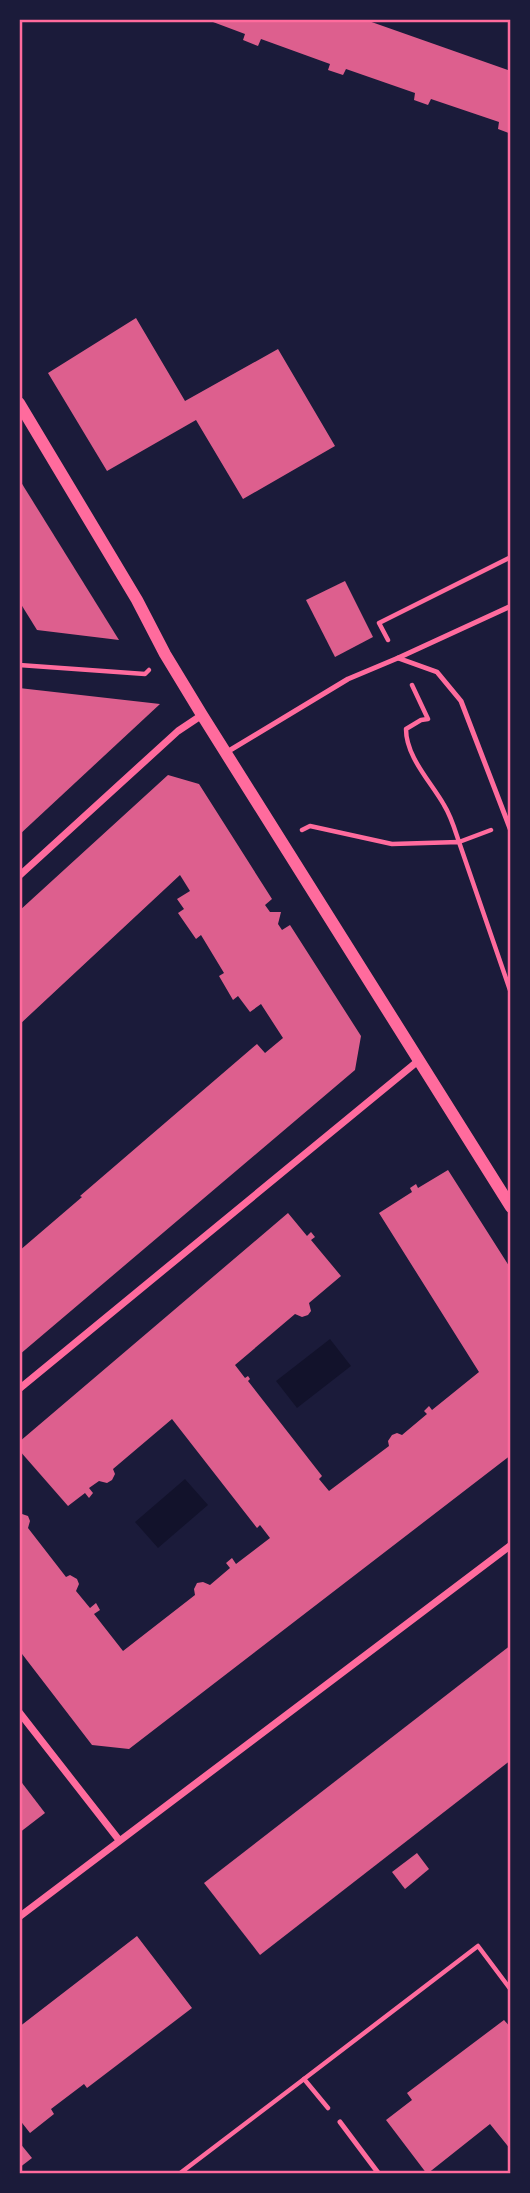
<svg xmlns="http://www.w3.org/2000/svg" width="530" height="2193" font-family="'PT Serif',serif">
<rect width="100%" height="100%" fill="#1b1b3a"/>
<g fill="#12122b">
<polygon points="330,1339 351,1366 297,1408 276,1381"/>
<polygon points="185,1479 208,1505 158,1548 135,1522"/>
</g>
<g fill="#dd5f8e">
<polygon points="205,19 363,19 511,71 511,134 498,129 499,122 431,99 428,105 414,100 415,93 346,69 343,75 328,70 330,64 261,39 258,46 243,40 245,34"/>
<polygon points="136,318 185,401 278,349 335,446 243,499 196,420 107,471 48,373"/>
<polygon points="19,479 119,640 37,630 19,601"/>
<polygon points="345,581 373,637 335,657 306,600"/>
<polygon points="19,688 160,704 19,835"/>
<polygon points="168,775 199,784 272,899 265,905 270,912 281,912 278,924 282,930 290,925 361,1036 355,1070 19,1355 19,1251 82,1197 80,1196 257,1044 265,1053 283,1038 261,1004 250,1012 238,996 233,1000 219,976 224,973 201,935 196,939 178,913 184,909 177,899 190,891 180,875 19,1025 19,911"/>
<polygon points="448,1170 511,1269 511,1455 129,1749 92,1745 19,1650 19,1513 28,1516 30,1521 28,1528 66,1577 70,1575 77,1579 79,1584 76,1591 90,1608 96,1603 100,1610 94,1614 123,1651 195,1595 194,1589 197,1583 203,1582 210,1585 230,1568 226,1563 232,1558 236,1564 270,1538 260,1525 257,1528 172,1419 113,1469 115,1474 112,1480 107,1483 99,1481 89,1488 93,1493 89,1498 85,1493 68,1506 19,1450 19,1442 288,1213 307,1236 311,1232 315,1237 311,1240 341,1276 309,1303 311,1311 308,1315 302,1317 295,1314 235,1365 245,1378 248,1376 250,1379 248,1381 322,1476 319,1479 329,1491 389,1446 388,1441 392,1435 397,1433 402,1435 427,1414 424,1411 429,1406 432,1410 479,1372 379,1213 412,1192 410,1188 416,1184 418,1188"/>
<polygon points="511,1645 511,1760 260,1955 204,1883"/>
<polygon points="19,1779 45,1813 19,1833"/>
<polygon points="417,1853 429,1869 405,1889 392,1872"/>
<polygon points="137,1936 192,2008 87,2088 84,2084 51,2109 54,2114 30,2133 19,2119 19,2027"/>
<polygon points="504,2020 511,2028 511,2150 490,2124 427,2174 386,2120 412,2100 407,2093"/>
<polygon points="19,2142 32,2158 19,2168"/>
</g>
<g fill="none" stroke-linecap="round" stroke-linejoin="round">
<g stroke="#ff6b9d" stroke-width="4.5">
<polyline points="388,640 379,623 511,557"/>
<polyline points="19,665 145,674 149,670"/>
<path d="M412 685 428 719 421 720 406 729C406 757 431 782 444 805 451 816 455 830 459 842L491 830"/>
<polyline points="302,830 310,826 392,844 459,842 511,993"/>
<polyline points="328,2108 304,2079 478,1946 511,1990"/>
<polyline points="179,2174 304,2079"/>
</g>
<g stroke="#ff6b9d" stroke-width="5">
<polyline points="398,658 511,606"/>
<polyline points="227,752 348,679 398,658 437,672 461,701 511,831"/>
<polyline points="340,2122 379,2174"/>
</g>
<g stroke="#ff6b9d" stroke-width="7">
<polyline points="19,876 178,731 202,715"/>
<polyline points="19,1389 418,1061"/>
<polyline points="19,1712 119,1840"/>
<polyline points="19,1917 511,1545"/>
</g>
<polyline stroke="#ff6b9d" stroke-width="12" points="19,403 137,600 165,654 202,715 511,1207"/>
</g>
<rect width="530" height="2193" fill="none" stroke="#1b1b3a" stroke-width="42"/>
<rect x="21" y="21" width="488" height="2151" fill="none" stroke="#ff6b9d" stroke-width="2.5"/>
</svg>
